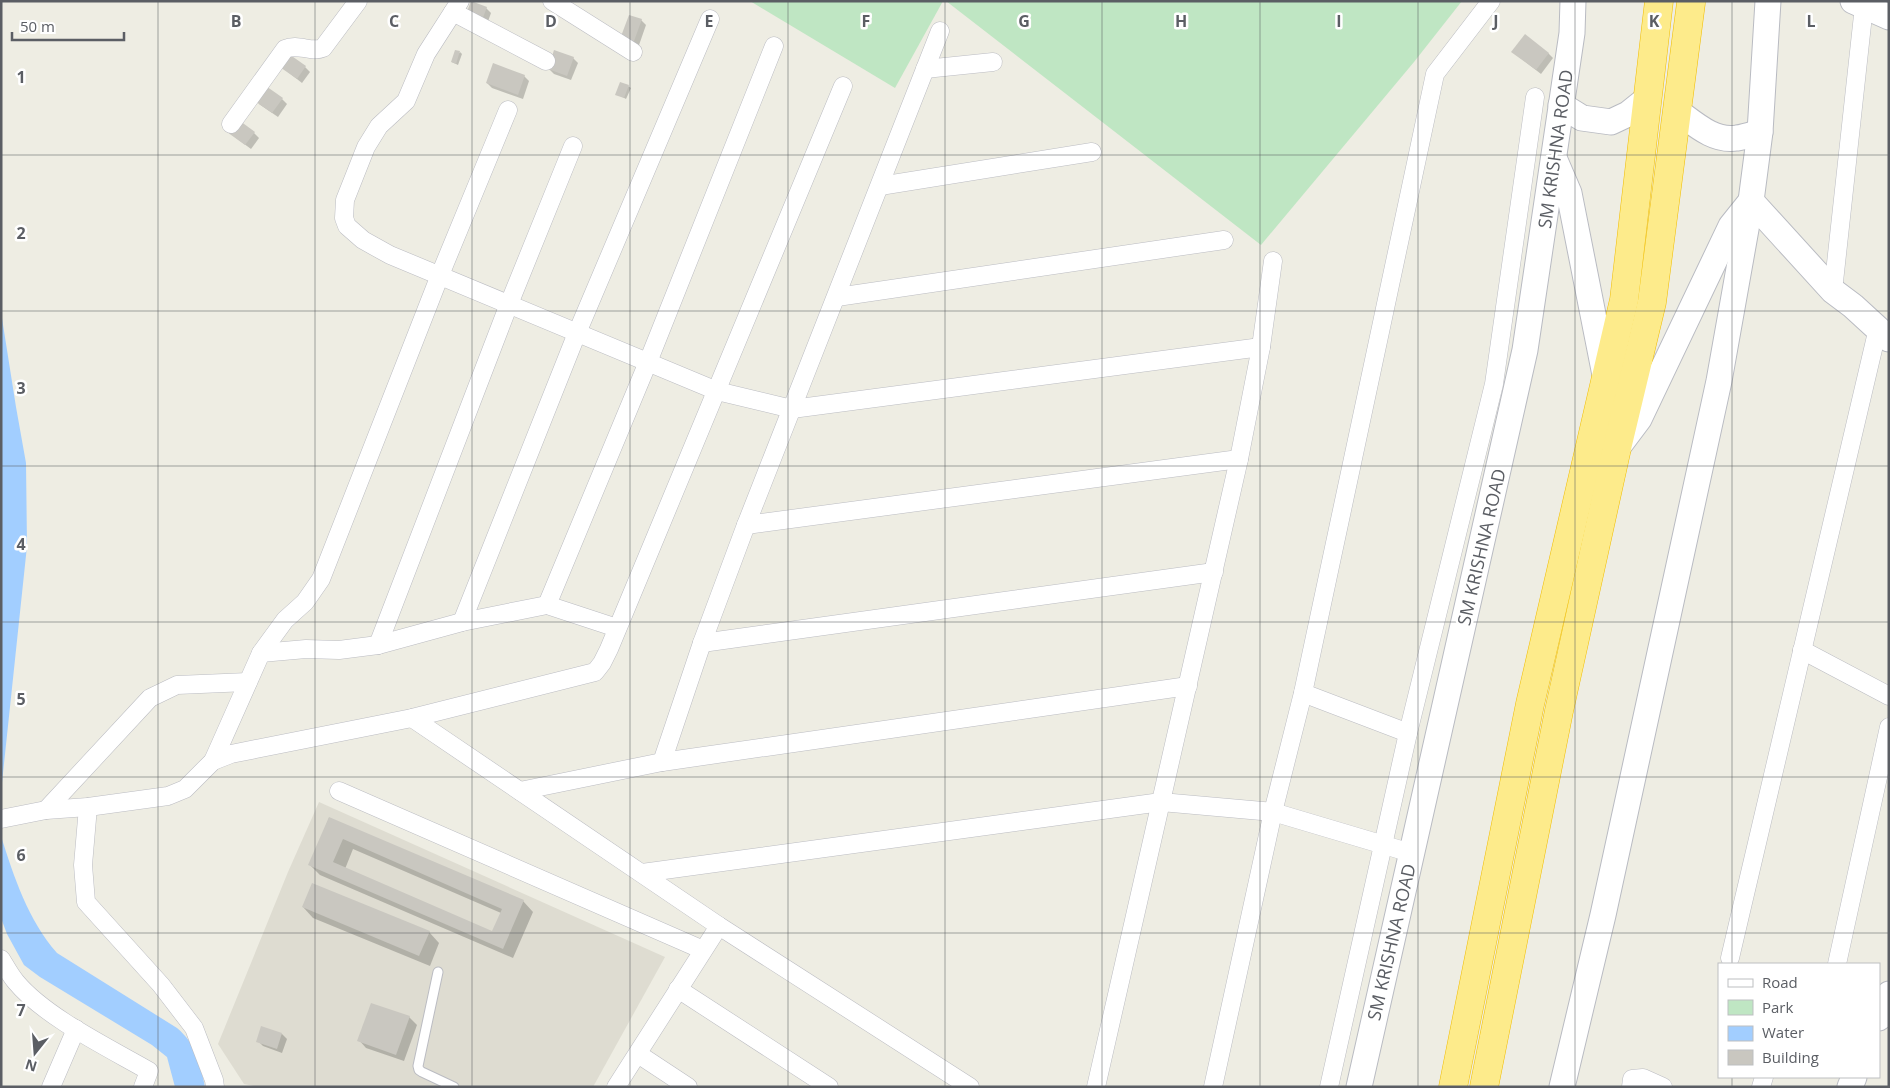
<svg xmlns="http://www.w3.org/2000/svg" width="1890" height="1088" font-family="'Open Sans',sans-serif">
<rect width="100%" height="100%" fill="#eeede3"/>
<polygon fill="#dedcd1" points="319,802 665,957 593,1087 258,1087 244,1084 218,1044 288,872"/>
<g fill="#bfe6c3">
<polygon points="750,1 943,1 895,88"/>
<polygon points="946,1 1462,1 1414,62 1261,245"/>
</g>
<g fill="#a2ceff">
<polygon points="1,312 16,407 26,463 27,546 1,792"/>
<path d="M1 836C14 877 28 920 57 953L177 1028C196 1044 200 1063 205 1087H175L167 1057 152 1045 40 977 24 965 7 934 1 918Z"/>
</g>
<g fill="#0003" fill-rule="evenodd">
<polygon points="486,8 491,13 486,27 472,22"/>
<polygon points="641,20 646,25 638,48 626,44"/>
<polygon points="460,52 462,54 458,65 452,62"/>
<polygon points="1513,52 1548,53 1553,58 1541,74"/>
<polygon points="573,58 578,63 571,80 554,74 549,69"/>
<polygon points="279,65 305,67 310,72 302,83"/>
<polygon points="524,76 529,81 523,99 492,88 487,83"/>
<polygon points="628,86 631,88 626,99 617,94"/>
<polygon points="282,99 287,104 278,117 259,104"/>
<polygon points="228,132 254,133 259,138 251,149"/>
<path d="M329 818 523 901 533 912 513 958 320 875 310 865ZM353 849 501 913 493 933 345 869Z"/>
<polygon points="303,907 429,932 439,943 430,966 313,918"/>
<polygon points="409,1017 417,1025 404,1061 366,1048 359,1040"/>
<polygon points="282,1034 287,1039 282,1053 263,1046 258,1041"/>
</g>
<g fill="#c9c7c0" fill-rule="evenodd">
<polygon points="471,1 487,7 481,23 465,17"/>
<polygon points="629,15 642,19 633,44 620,39"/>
<polygon points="1525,34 1549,53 1536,70 1511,52"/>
<polygon points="455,50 460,51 456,64 451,62"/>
<polygon points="554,50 574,57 567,76 548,69"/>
<polygon points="286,52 306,66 297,79 277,65"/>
<polygon points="493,63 525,75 518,95 486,83"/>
<polygon points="620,82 629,85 624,98 615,95"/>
<polygon points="263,84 283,98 272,113 252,99"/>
<polygon points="236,118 255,132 245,145 227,132"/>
<path d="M329 817 524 900 503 949 308 865ZM343 839 502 909 492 931 333 862Z"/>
<polygon points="312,883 430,931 419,956 302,907"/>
<polygon points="371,1003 410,1016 396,1055 357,1041"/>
<polygon points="261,1026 282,1033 277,1049 256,1042"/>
</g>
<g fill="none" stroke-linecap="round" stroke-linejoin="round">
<g stroke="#bbbcc2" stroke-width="11">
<polyline id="lane" points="438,972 418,1066 419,1070 422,1072 454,1087"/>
</g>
<g stroke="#bbbcc2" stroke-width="19">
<g id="street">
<polyline points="460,1 426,54 406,101 379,126 366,147 345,200 344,218 347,226 363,240 390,255 717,391 792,409 1261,347"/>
<polyline points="552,1 633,52"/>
<polyline points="453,12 546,61"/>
<polyline points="925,69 993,62"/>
<path d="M231 124 285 49C298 43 311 53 323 48L358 1"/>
<polyline points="880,186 1092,152"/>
<polyline points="1833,291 1864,6"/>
<polyline points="837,297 1224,240"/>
<polyline points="746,525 1239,459"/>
<polyline points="547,605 648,362 774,46"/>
<polyline points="462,622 577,333 710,19"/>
<polyline points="702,643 1214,572"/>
<polyline points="378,645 509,304 573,146"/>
<polyline points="1802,650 1889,696"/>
<polyline points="261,653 306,649 339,650 378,645 462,622 547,605 617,628"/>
<polyline points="1303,693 1408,733"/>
<polyline points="412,718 719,926 970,1087"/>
<polyline points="213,761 261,653 285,620 305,602 321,579 440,275 508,110"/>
<polyline points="662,762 702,643 746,525 940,31"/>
<polyline points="339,791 703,950"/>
<polyline points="520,791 662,762 1188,686"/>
<polyline points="88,807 83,865 86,902 161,985 194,1028 214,1080 215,1087"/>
<polyline points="46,810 150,698 177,685 248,682"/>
<polyline points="1,819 46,810 88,807 168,796 185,789 213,761 231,754 412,718 595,672 602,663 609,649 843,86"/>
<polyline points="642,873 1161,802 1273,812 1411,853"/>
<polyline points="1730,958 1878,328"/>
<path d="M1 959C6 967 10 975 16 982 45 1017 109 1048 149 1071L143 1087"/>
<polyline points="1837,964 1889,727"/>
<polyline points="678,989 829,1087"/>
<polyline points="638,1054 688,1087"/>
<polyline points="51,1087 76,1029"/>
<polyline points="616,1087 719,926"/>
<polyline points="1096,1087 1239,459 1261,347 1273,261"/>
<polyline points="1213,1087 1273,812 1303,693 1435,74 1491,1"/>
<polyline points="1329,1087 1408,733 1494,384 1535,97"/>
<polyline points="1631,1087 1632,1079 1643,1078 1663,1087"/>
<polyline points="1761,1087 1764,1077"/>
</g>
</g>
<g stroke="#b9bbc2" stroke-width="27">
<g id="secondary">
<polyline points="1853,1 1889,17"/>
<polyline points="1561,105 1582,118 1611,122 1628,114 1648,98"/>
<path d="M1677 111C1695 124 1714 142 1737 138 1745 137 1753 134 1760 132"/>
<polyline points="1554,158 1569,193 1606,380"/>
<polyline points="1618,447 1639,419 1731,226 1751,201 1833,291 1853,306 1889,339"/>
<polyline points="1879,1018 1889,994"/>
<polyline points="1359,1087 1525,350 1572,33 1573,1"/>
<polyline points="1562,1087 1603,915 1719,381 1751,201 1760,132 1768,1"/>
<polyline points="1850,1087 1854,1077"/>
</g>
</g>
<g stroke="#f1bd00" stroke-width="29">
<g id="highway">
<polyline points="1453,1087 1530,704 1624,300 1659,1"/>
<polyline points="1484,1087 1559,711 1617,448 1652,302 1691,3"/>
</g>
</g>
<use href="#lane" stroke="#fff" stroke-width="9"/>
<use href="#street" stroke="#fff" stroke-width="18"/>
<use href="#secondary" stroke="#fff" stroke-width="25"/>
<use href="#highway" stroke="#fdeb8b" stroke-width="28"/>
</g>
<path fill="none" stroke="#5b5e64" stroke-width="1" stroke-opacity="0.55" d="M158 1V1087M315 1V1087M472 1V1087M630 1V1087M788 1V1087M945 1V1087M1102 1V1087M1260 1V1087M1418 1V1087M1575 1V1087M1732 1V964M1 155H1889M1 311H1889M1 466H1889M1 622H1889M1 777H1889M1 933H1889M1732 1077V1087"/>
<g text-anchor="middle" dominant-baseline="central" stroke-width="5" stroke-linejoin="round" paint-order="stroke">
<g font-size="18" fill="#5b5e64" stroke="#fff">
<text transform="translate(1555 149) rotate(-82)">SM KRISHNA ROAD</text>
<text transform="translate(1481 547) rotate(-77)">SM KRISHNA ROAD</text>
<text transform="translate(1391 942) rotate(-77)">SM KRISHNA ROAD</text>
</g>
</g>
<g font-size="16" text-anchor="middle" font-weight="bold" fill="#5b5e64" stroke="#fff" stroke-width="5" stroke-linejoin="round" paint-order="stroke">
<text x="236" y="27">B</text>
<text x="394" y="27">C</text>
<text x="551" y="27">D</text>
<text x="709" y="27">E</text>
<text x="866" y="27">F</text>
<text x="1024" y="27">G</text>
<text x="1181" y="27">H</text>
<text x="1339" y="27">I</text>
<text x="1496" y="27">J</text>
<text x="1654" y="27">K</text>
<text x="1811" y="27">L</text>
<text x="21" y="83">1</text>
<text x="21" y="239">2</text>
<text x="21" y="394">3</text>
<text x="21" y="550">4</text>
<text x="21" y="705">5</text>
<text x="21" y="861">6</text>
<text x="21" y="1016">7</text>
</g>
<rect width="1890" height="1088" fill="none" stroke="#5b5e64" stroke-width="5"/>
<rect x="1718" y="963" width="162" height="115" fill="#ffffff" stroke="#bdbfc1"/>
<rect x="1728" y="979" width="25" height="8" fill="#ffffff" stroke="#bdbfc1"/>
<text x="1762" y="988" font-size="15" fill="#5b5e64">Road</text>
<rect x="1728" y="1000" width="25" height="15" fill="#bfe6c3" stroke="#bdbfc1"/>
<text x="1762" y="1013" font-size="15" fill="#5b5e64">Park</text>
<rect x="1728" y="1026" width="25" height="15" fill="#a2ceff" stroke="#bdbfc1"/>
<text x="1762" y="1038" font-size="15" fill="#5b5e64">Water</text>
<rect x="1728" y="1050" width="25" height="15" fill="#c9c7c0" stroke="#bdbfc1"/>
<text x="1762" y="1063" font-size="15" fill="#5b5e64">Building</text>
<g transform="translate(35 1053) rotate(197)" stroke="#ffffff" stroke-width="4" paint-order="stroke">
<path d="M0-4L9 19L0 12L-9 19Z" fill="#5b5e64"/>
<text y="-8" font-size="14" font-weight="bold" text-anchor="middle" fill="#5b5e64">N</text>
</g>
<path d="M12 32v8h112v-8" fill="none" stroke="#5b5e64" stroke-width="2.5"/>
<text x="20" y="32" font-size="15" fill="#5b5e64" stroke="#ffffff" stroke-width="4" paint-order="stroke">50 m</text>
</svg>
